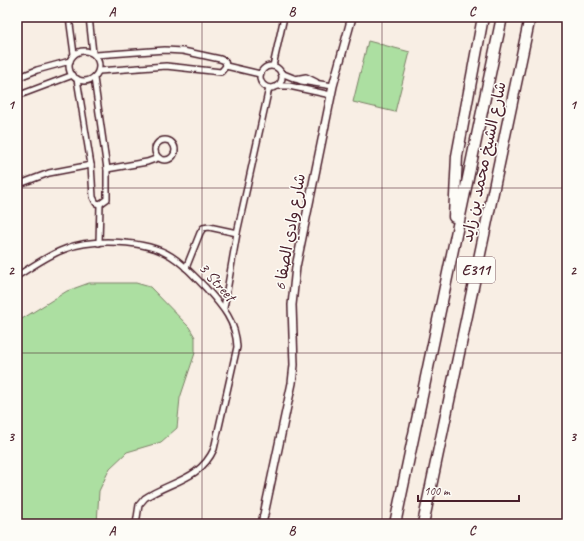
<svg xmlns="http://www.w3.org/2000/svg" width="584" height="541" font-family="Caveat,'Playpen Sans Arabic',sans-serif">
<rect width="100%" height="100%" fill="#f8eee4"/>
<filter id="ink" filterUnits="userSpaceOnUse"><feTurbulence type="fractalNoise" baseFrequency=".025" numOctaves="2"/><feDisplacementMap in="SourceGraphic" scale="8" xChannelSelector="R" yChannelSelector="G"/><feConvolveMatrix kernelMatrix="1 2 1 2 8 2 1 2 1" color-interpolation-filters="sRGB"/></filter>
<g filter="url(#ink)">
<g fill="#acdfa1" stroke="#7b7f66">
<polygon points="368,41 410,52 395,112 353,102"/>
<polygon points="89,283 136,283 150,287 189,327 195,337 195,353 180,398 177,428 161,442 127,452 110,468 99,491 97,524 17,524 17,322 67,291"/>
</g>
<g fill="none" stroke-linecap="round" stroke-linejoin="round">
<g stroke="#4a1f2b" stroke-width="8">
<g id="minor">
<polyline points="69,17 74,54"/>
<polyline points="89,17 93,53"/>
<circle cx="84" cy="66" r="15"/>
<polyline points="96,55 165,50 183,51 220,59 225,61 226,66 221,72 166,66 99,71"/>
<circle cx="271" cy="77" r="11"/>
<polyline points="226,66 260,74"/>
<polyline points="273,66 284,17"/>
<polyline points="281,73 301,81 333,86"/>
<polyline points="17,78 37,70 70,61"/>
<polyline points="77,79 91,165 93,197 96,203 100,204 107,199 107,169 94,78"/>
<polyline points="295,79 306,77 316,82"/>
<polyline points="277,86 289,86 331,95"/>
<polyline points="17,96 73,75"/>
<circle cx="165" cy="150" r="10"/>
<polyline points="107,169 147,162 158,158"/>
<polyline points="17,185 49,173 91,165"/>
<polyline points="99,243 100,204"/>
<polyline points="186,268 200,233 203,228 209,227 237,233"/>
<path d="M17 276C32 267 48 255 65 249 92 238 146 240 171 256 184 264 194 276 205 287 222 306 236 321 237 347L214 449C200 480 171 481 145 498L139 505 136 524"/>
<polyline points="224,308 237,233 269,88"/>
</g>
</g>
<g stroke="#4a1f2b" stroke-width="10">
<polyline id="secondary" points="262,524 292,383 294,365 292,305 296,267 333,86 352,17"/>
</g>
<g stroke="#4a1f2b" stroke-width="13">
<g id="motorway">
<polyline points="454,217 457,156 483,17"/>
<polyline points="395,524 502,17"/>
<polyline points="423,524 530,17"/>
</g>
</g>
<use href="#minor" stroke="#fdfcf7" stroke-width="5"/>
<use href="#secondary" stroke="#fdfcf7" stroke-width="7"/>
<use href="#motorway" stroke="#fdfcf7" stroke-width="10"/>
</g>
</g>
<path fill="none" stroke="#4a1f2b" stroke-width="1" stroke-opacity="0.55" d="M202 17V524M382 17V524M17 188H567M17 353H567"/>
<g text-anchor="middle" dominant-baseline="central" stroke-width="3" stroke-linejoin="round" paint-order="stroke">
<rect fill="#fdfcf7" stroke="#806168" stroke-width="1" x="457" y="257" width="38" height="26" rx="3"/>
<g font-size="15" font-weight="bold" fill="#4a1f2b">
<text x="476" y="270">E311</text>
</g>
<g font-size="16" fill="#4a1f2b" stroke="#fdfcf7">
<text transform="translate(484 162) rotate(-78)">شارع الشيخ محمد بن زايد</text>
<text transform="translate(290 232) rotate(-80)">شارع وادي الصفا 6</text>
<text transform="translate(217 282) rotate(48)">3 Street</text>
</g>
</g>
<rect width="584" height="541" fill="none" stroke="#fdfcf7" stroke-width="44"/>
<path d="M418 495v6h101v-6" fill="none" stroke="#4a1f2b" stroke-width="2"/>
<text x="424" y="495" font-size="12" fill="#4a1f2b" stroke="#fdfcf7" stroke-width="3" paint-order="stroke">100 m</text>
<rect x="22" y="22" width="540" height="497" fill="none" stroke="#4a1f2b" stroke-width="1.5"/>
<g font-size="13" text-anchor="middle" font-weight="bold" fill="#4a1f2b">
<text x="112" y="16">A</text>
<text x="292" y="16">B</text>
<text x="472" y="16">C</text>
<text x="11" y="109">1</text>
<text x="573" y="109">1</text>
<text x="11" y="275">2</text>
<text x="573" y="275">2</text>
<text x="11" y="441">3</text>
<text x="573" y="441">3</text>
<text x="112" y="535">A</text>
<text x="292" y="535">B</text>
<text x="472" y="535">C</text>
</g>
</svg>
